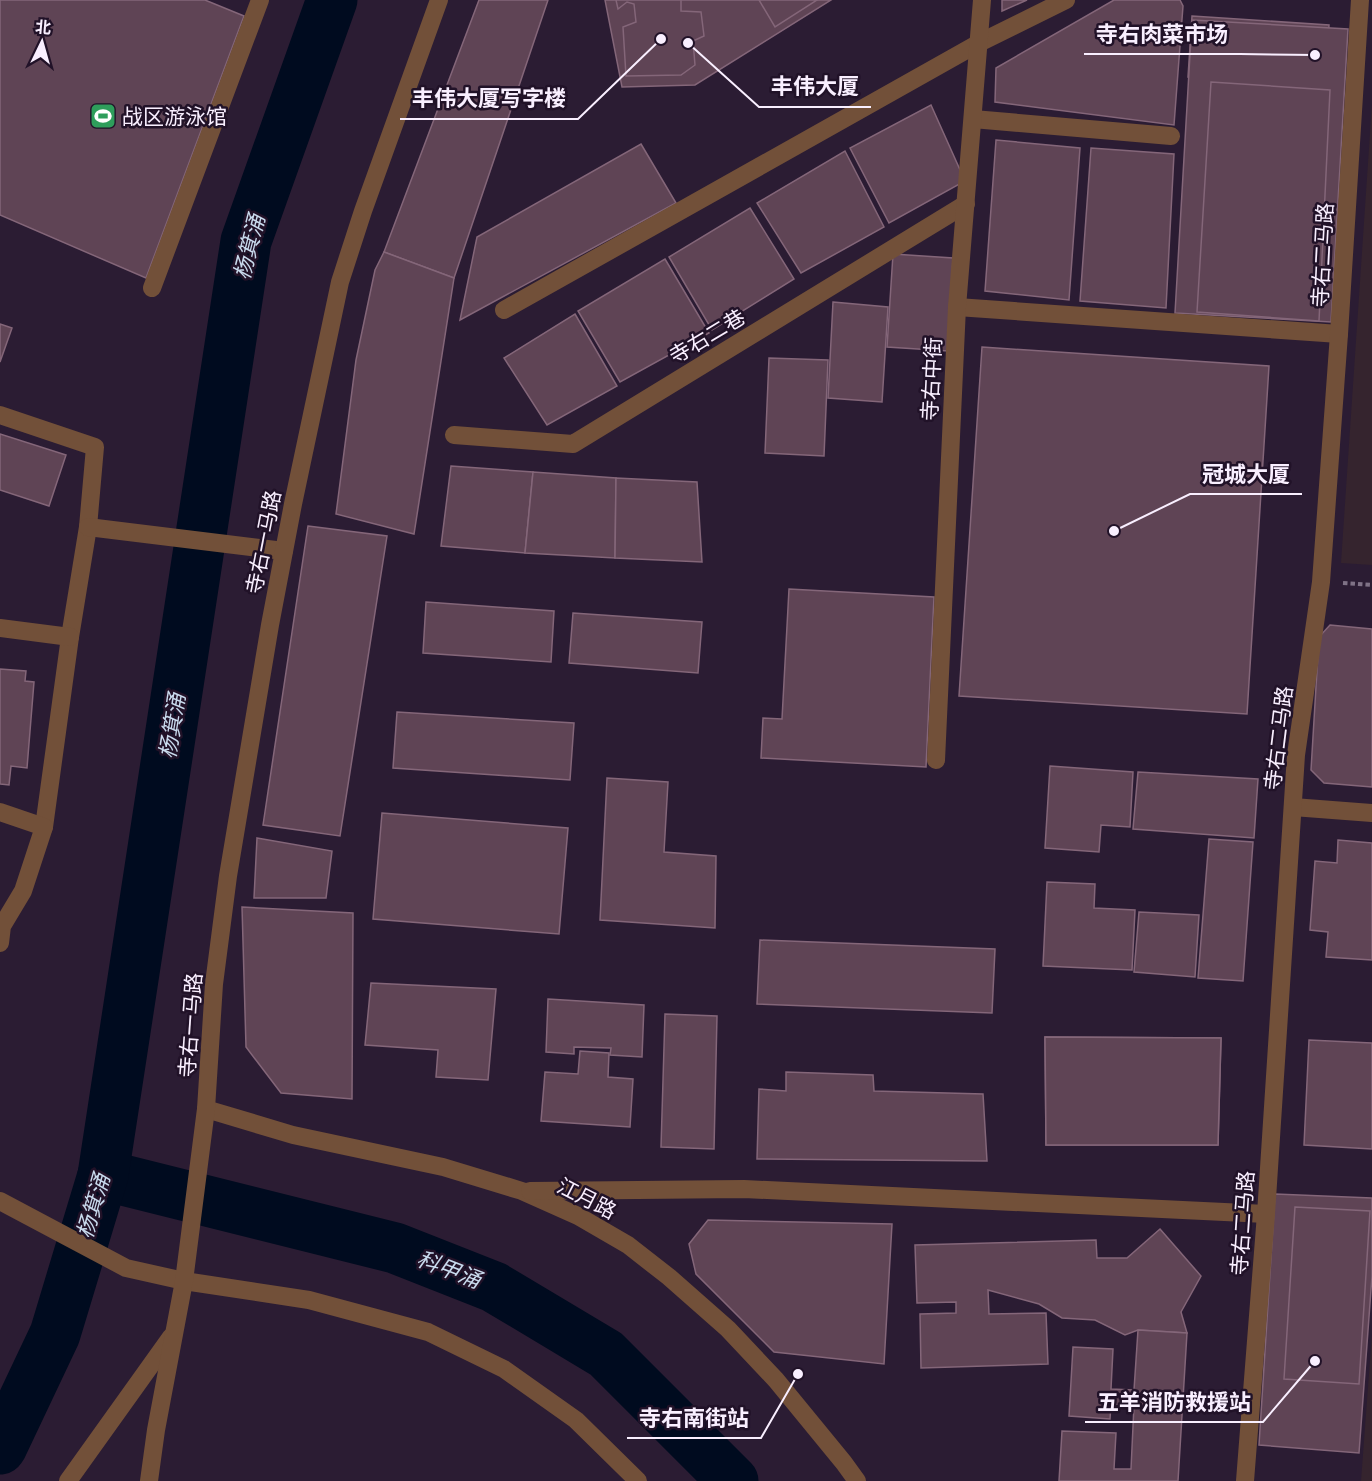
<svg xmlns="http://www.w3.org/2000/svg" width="1372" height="1481" font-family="Quicksand,'Noto Sans SC',sans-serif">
<rect width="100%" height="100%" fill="#2b1c33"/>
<g fill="#35242e">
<polygon points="1372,104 1372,565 1341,563"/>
<polygon points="1372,1334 1372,1481 1361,1481"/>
</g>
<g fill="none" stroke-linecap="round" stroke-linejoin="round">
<g stroke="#000b1f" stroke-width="51">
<polyline points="103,1175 395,1248 494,1287 606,1354 733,1481"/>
<polyline points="0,1449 2,1446 55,1334 103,1175 246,241 332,0"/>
</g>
</g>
<g fill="#5f4455" stroke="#846679" stroke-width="1.5" fill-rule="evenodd">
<polygon points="0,0 205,0 244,16 146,278 0,215"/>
<polygon points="479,0 548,0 454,278 384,252"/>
<polygon points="605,0 831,0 695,85 622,87"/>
<polygon points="616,0 681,0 681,11 701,12 704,36 693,41 695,65 681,75 626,76 623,27 636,22 634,4 627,2 618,9"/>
<polygon points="759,0 817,0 775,27"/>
<polygon points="1002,0 1027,0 1002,11"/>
<polygon points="1114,0 1180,0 1183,6 1174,125 995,102 996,68"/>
<polygon points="1192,16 1329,25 1325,86 1188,77"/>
<polygon points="1192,20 1348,29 1331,322 1175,313"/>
<polygon points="1211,82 1330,90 1319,321 1197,312"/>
<polygon points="931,105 965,181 889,223 850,148"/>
<polygon points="996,140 1080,148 1069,300 985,291"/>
<polygon points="641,144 676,203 460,320 477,237"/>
<polygon points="1091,148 1174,154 1166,308 1080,301"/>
<polygon points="845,151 884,227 801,273 757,203"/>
<polygon points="750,208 794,279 712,330 669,257"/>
<polygon points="384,252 454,278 414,534 336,514 356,360 375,270"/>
<polygon points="893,254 953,258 948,351 887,347"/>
<polygon points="665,259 709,333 620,382 578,311"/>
<polygon points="833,302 888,307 882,402 828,398"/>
<polygon points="575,314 617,386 547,425 504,358"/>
<polygon points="0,324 12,328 0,362"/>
<polygon points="982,347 1269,366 1247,714 959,696"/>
<polygon points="769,358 828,360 824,456 765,453"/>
<polygon points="0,434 66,455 49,506 0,490"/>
<polygon points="451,466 533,472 525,553 441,546"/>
<polygon points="533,472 616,478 615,558 525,553"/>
<polygon points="616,478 697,482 702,562 615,558"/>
<polygon points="308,526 387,536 340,836 263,825"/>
<polygon points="789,589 934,597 926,767 761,758 763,718 782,719"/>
<polygon points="426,602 554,611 551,662 423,653"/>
<polygon points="573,613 702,622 698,673 569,663"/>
<polygon points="1330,625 1372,629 1372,787 1324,783 1311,770 1319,637"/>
<polygon points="0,669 26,671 25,681 34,682 27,768 11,766 9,785 0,784"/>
<polygon points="397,712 574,723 570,780 393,768"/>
<polygon points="1050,766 1133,772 1130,827 1101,825 1099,852 1045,848"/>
<polygon points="1138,772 1258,779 1254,838 1133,829"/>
<polygon points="607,778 668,782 664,852 716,856 715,928 600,920"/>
<polygon points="382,813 568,828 559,934 373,919"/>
<polygon points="257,838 332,851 326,898 254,898"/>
<polygon points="1209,839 1253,842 1243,981 1198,978"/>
<polygon points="1338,840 1372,843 1372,960 1326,957 1328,932 1310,930 1315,861 1337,863"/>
<polygon points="1047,882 1095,884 1094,908 1135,910 1132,970 1043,966"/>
<polygon points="242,907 353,913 352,1099 281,1093 246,1047"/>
<polygon points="1139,912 1199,915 1195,977 1134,972"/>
<polygon points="760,940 995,949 992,1013 757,1004"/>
<polygon points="371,983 496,989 488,1080 436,1077 438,1050 365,1045"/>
<polygon points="548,999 644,1005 642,1057 610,1055 611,1048 574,1047 574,1054 546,1052"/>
<polygon points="665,1014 717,1016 714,1149 661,1147"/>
<path d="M1045 1037 1221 1038 1218 1145H1046ZM1083 1081 1186 1083 1184 1104 1083 1100Z"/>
<polygon points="1045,1037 1221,1038 1218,1145 1046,1145"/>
<polygon points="1309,1040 1372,1043 1372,1149 1304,1145"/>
<polygon points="580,1051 609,1053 608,1077 633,1079 630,1127 541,1121 545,1072 578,1074"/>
<polygon points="786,1072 873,1075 874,1091 983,1094 987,1161 757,1159 759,1089 786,1091"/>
<polygon points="1275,1194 1372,1198 1372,1276 1359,1453 1259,1445"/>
<polygon points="1295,1207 1370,1211 1359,1384 1284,1379"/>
<polygon points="708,1220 892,1224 884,1364 774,1352 696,1274 689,1244"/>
<polygon points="1160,1229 1201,1276 1181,1312 1187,1333 1138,1330 1125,1335 1095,1320 1062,1318 1039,1304 988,1290 989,1314 1046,1313 1048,1364 921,1368 920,1314 956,1313 956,1302 917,1303 915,1245 1096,1240 1097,1258 1127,1258"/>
<polygon points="1138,1330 1187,1333 1178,1481 1059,1481 1062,1431 1116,1433 1114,1469 1131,1469 1134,1405 1111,1404 1110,1419 1069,1416 1073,1347 1113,1349 1111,1389 1134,1390"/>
</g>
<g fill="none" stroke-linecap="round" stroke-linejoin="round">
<polyline stroke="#7f7286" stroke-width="4" stroke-dasharray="4.5 3" stroke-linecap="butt" points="1343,583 1372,585"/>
<g stroke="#725039" stroke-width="18">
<polyline points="973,119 1171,136"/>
<polyline points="152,288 260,0"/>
<polyline points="957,307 1339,334"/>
<polyline points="504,310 979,43 1066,0"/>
<polyline points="0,415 95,447 88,527 70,637 44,827"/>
<polyline points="454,435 573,444 966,204"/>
<polyline points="88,527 284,551"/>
<polyline points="0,628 70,637"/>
<polyline points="936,760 957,307 982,0"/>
<polyline points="1293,807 1372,813"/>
<polyline points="0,812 44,827 23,891 2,926 0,943"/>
<polyline points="206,1109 293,1135 443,1167 522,1191 578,1216 628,1245 669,1277 728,1329 776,1380 844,1463 857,1481"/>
<polyline points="530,1191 744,1189 1266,1214"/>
<polyline points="0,1201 126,1268 184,1281 309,1300 428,1332 504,1369 576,1420 638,1481"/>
<polyline points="68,1481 171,1337"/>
<polyline points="149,1481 156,1430 184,1281 206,1109 214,984 228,876 270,625 293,504 340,282 363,211 439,0"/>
<polyline points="1245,1481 1266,1214 1296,755 1321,582 1339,334 1360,0"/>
</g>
</g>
<defs>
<g id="stadium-square" transform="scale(1.35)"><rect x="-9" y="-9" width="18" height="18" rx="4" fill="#2e9e5b" stroke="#211228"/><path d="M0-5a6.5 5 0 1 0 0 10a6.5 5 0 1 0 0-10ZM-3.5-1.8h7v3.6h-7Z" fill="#fff"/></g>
</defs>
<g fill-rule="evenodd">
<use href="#stadium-square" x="103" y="116"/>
</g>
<g text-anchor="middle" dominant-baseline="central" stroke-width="5" stroke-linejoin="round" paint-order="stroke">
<g font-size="21" fill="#f9efff" stroke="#211228" text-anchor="start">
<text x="122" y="116">战区游泳馆</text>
</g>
<g font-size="21" fill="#f9efff" stroke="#211228">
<text transform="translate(1322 255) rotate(-87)">寺右二马路</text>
<text transform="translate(707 336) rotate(-31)">寺右二巷</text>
<text transform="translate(931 379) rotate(-87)">寺右中街</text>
<text transform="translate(263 542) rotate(-79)">寺右一马路</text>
<text transform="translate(1278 738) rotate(-83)">寺右二马路</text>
<text transform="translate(190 1025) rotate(-86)">寺右一马路</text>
<text transform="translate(587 1198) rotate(27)">江月路</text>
<text transform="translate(1242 1223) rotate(-86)">寺右二马路</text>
</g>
<g font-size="22" font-style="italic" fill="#c9daed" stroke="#211228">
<text transform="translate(249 247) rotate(-76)">杨箕涌</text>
<text transform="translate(172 726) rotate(-81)">杨箕涌</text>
<text transform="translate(93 1206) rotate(-74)">杨箕涌</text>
<text transform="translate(449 1269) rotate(21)">科甲涌</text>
</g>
</g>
<path fill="none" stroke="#f9efff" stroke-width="2" d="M1315 55L1240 54H1084M688 43L759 107H871M661 39L578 119H400M1114 531L1190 494H1302M1315 1361L1263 1422H1085M798 1374L761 1438H627"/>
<g fill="#f9efff" stroke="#211228" stroke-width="2">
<circle cx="1315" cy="55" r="6"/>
<circle cx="688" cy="43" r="6"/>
<circle cx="661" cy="39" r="6"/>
<circle cx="1114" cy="531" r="6"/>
<circle cx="1315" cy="1361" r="6"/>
<circle cx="798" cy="1374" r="6"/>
</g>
<g font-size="22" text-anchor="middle" font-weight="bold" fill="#f9efff" stroke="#211228" stroke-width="5" stroke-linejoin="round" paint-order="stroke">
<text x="1162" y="42">寺右肉菜市场</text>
<text x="815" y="94">丰伟大厦</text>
<text x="489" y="106">丰伟大厦写字楼</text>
<text x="1246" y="482">冠城大厦</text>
<text x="1174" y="1410">五羊消防救援站</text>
<text x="694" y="1426">寺右南街站</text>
</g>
<g transform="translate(42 42) rotate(5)" stroke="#211228" stroke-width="4.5" paint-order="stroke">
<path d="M0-4.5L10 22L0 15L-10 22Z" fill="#f9efff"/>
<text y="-9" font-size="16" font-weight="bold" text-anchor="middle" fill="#f9efff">北</text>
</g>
</svg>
